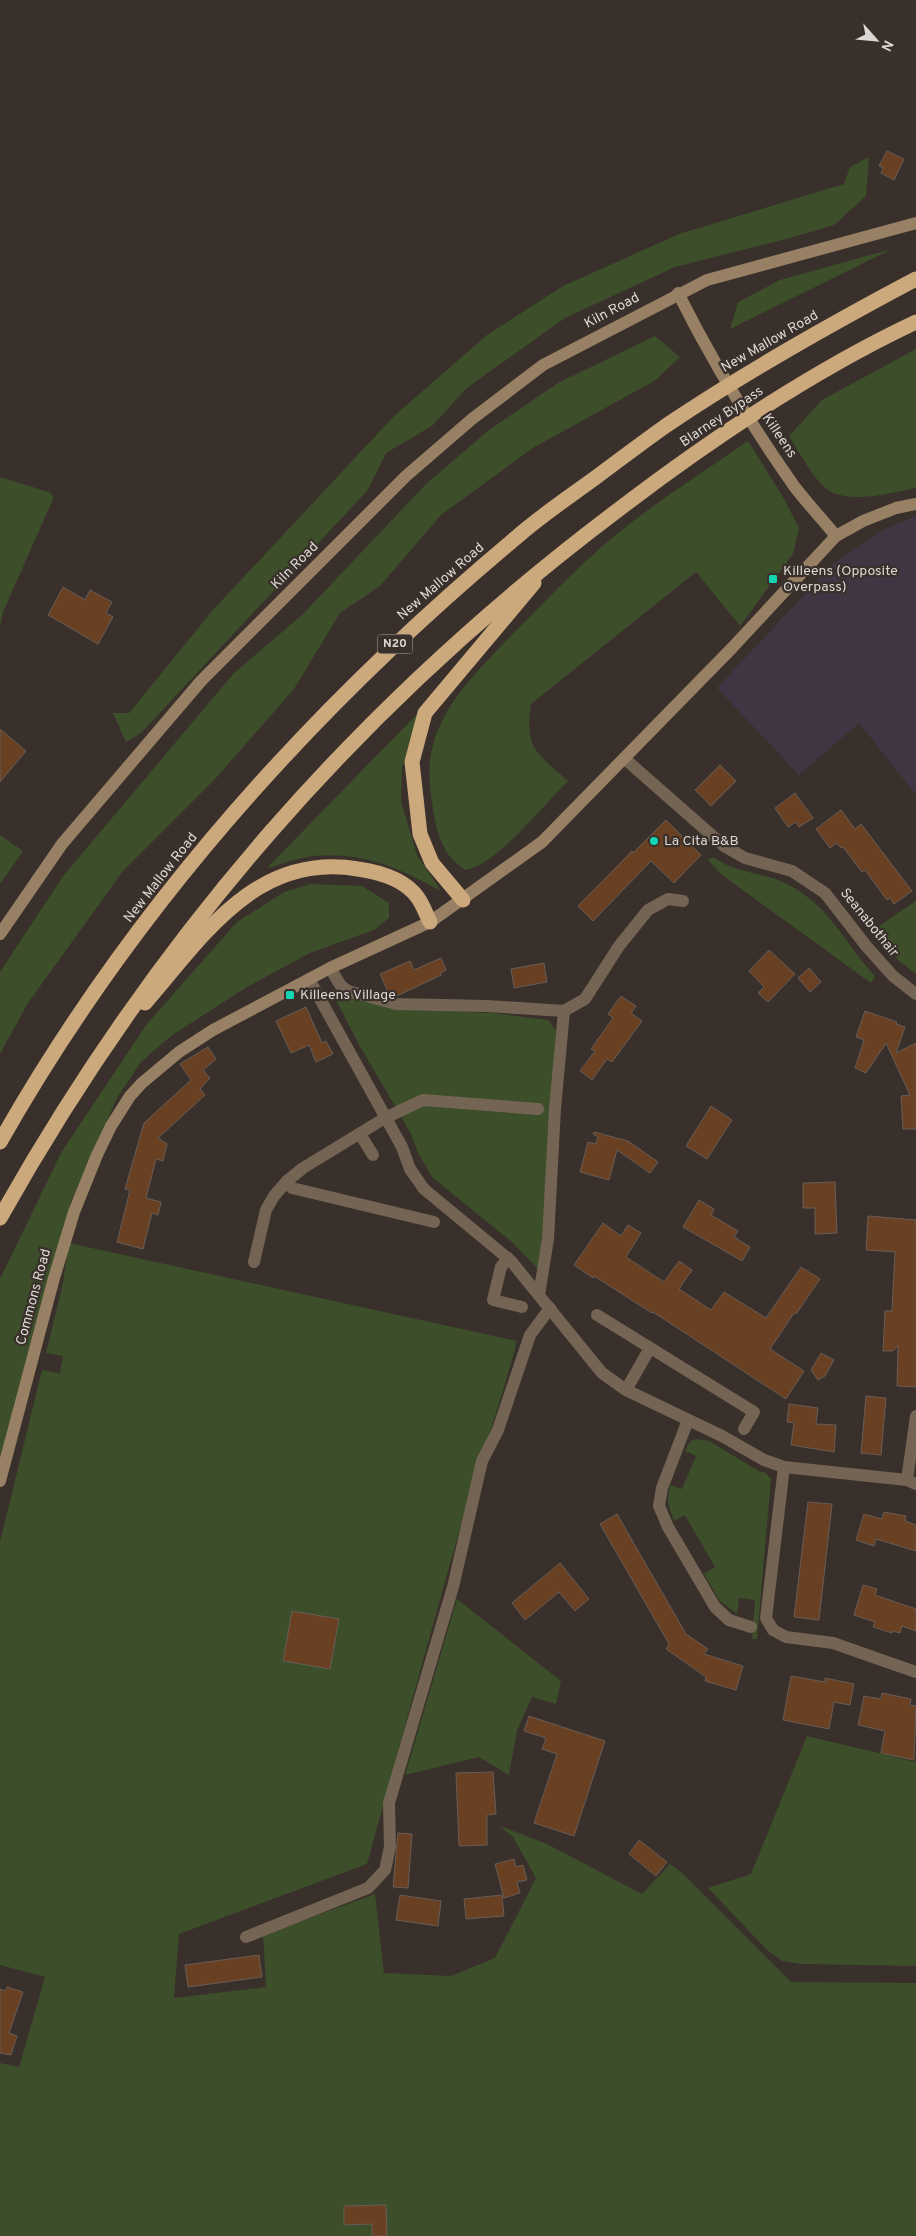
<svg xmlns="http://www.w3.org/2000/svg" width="916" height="2236" font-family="Overpass,sans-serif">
<rect width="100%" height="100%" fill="#39302b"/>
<polygon fill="#423543" points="916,516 916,795 859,723 799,775 717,688 832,565 881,531"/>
<g fill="#3c4e2a">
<polygon points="869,157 866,196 834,225 790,238 675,267 565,318 467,388 432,426 386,453 367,491 141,733 126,742 113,713 129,713 212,611 394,416 487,335 563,286 679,234 844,184 850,167"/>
<polygon points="892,249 730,329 738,302 780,280"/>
<polygon points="655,336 680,357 656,380 533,448 441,515 380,586 340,613 294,689 216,778 123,871 28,1003 0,1054 0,972 64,875 234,673 303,614 426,484 489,430 558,383"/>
<path d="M916 349V488C890 493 842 507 822 485 809 471 799 452 789 436L822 400Z"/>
<path d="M748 441 783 497 799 528 793 554 740 626 696 572 531 704C524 749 537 753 568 781 544 804 498 864 466 870 443 857 437 834 433 809 430 788 427 767 433 745 444 703 479 669 509 638 544 602 579 565 618 533 659 500 705 471 748 441Z"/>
<polygon points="0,477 49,492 54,497 3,612 0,626"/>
<path d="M421 710 402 768 401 801 417 855 441 891C396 867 365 852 312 856 298 858 282 864 267 868Z"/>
<polygon points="0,835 23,851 0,884"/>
<path d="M713 857C736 874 766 872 791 886 833 910 844 943 875 976L871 983 722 875 708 860Z"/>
<polygon points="311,884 362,886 389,903 389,918 374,930 310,953 247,987 171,1036 141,1062 117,1098 70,1204 54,1278 0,1481 0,1279 62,1151 146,1025 237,922 284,892"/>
<polygon points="916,901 916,974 899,961 876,928"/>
<polygon points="332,992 391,1008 492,1013 548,1020 556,1031 542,1254 538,1269 513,1243 433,1178 419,1155 410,1132 357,1041"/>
<path d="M69 1243 517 1341C501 1403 479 1463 461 1525 429 1638 398 1751 367 1864L179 1934 174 1998 266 1987 263 1935 375 1894 384 1973 451 1976 495 1958 536 1878 513 1837 498 1825 547 1844 642 1894 670 1864 682 1873 791 1982 916 1983V2236H0V2063L19 2067 45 1977 0 1965V1542L42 1370 60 1373 63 1356 46 1353 63 1283Z"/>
<path d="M698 1439 709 1441 759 1471 766 1473 771 1479 757 1639H752L755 1600 739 1598 737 1614 720 1601 704 1574 715 1567 685 1515 674 1521C669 1508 665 1498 671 1485L682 1489 696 1456 685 1451 690 1441Z"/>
<polygon points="457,1599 561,1681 556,1704 532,1697 517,1730 509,1775 479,1757 405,1775"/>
<polygon points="807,1736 916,1762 916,1966 802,1964 782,1961 767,1950 708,1888 751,1874"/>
</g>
<g fill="#6a4023" stroke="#675d57">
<polygon points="887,151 904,159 894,180 881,173 883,168 879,166"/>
<polygon points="63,587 85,600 90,590 112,602 106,613 113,617 98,644 48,615"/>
<polygon points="0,729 26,751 0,782"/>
<polygon points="720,765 736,781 711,806 695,790"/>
<polygon points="795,793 813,818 799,827 796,822 788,827 775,808"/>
<polygon points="841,810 855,829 861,824 912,891 894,904 890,898 887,900 865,870 862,872 843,847 841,848 837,843 830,848 816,829"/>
<polygon points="666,820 701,855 674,883 651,861 593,921 578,906 632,851 633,853"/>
<polygon points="769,950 795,974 768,1002 758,993 764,987 749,971"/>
<polygon points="441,958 446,970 440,973 441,975 397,996 389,994 380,974 410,961 414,970"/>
<polygon points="544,963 547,982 514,988 511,969"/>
<polygon points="809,968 821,982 810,992 798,978"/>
<polygon points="621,996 636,1006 631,1013 642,1021 612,1062 607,1059 592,1080 580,1071 595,1051 591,1049 613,1018 608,1014"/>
<polygon points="306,1007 322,1043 326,1041 333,1054 316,1062 309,1045 291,1053 276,1021"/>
<polygon points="865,1011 897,1022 896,1024 905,1027 896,1053 916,1043 916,1129 903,1129 901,1096 910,1095 886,1043 866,1073 855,1068 864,1040 856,1037"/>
<polygon points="208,1047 216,1059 203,1070 210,1078 200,1089 205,1095 158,1138 167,1144 163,1161 156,1159 146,1198 161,1202 158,1215 152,1213 143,1249 117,1242 130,1190 125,1189 144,1123 191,1080 180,1064"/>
<polygon points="711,1106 732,1120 707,1159 686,1146"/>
<polygon points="594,1132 628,1141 658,1162 650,1173 617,1150 609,1180 580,1172 588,1142 596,1144 598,1137 593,1134"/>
<polygon points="835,1182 837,1233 815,1234 815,1208 803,1208 803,1183"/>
<polygon points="699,1200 714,1209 711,1215 738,1231 734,1237 750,1247 742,1261 683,1227"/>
<polygon points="868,1216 916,1220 916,1387 897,1386 898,1345 893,1351 883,1351 885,1311 892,1311 895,1252 866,1250"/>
<polygon points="603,1223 621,1236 628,1225 641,1233 626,1257 664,1282 679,1261 692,1270 679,1289 711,1310 724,1292 766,1318 801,1267 820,1279 796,1314 794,1313 770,1349 804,1371 786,1399 653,1312 652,1313 594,1276 593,1278 574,1265"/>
<polygon points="821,1353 834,1360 825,1376 818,1380 811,1370"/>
<polygon points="866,1396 886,1398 881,1455 861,1453"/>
<polygon points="789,1404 818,1408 816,1424 836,1425 834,1452 791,1445 794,1423 787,1422"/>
<polygon points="808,1502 832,1504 819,1620 794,1617"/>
<polygon points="884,1512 906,1516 905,1521 916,1525 916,1551 876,1539 874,1546 856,1540 864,1514 882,1519"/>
<polygon points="617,1514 686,1634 708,1649 704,1654 743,1666 736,1690 705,1681 706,1677 666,1649 669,1644 600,1524"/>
<polygon points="560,1563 589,1599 575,1611 559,1592 525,1620 512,1603"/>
<polygon points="863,1585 877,1589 875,1595 916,1609 916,1631 902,1626 900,1633 893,1631 892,1633 873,1627 875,1622 854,1615"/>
<polygon points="292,1611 339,1619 330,1669 283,1661"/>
<polygon points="791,1676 825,1682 825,1678 854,1684 850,1705 834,1702 829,1729 783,1720"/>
<polygon points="882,1693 911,1699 910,1705 916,1706 914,1760 881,1753 885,1731 858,1725 864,1696 881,1699"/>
<polygon points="529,1716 605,1741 574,1836 534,1823 557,1754 542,1749 546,1738 524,1731"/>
<polygon points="493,1772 496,1814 487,1815 487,1845 459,1846 456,1773"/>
<polygon points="398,1833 412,1834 408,1888 393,1887"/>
<polygon points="639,1840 667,1862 656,1876 629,1854"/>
<polygon points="514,1859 516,1867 523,1865 527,1880 517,1882 520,1893 504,1898 495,1864"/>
<polygon points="400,1895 441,1901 438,1926 396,1920"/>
<polygon points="502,1895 504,1916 466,1919 464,1899"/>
<polygon points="259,1955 262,1977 188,1987 185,1965"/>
<polygon points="7,1987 23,1992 9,2033 17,2036 11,2055 0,2053 0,1989 5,1991"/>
<polygon points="386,2205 387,2236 372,2236 372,2224 344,2225 344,2206"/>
</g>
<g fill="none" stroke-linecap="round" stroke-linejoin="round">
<g stroke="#736453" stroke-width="12">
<polyline points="625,759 724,846 745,858 792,871 825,893 867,947 893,976 916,994"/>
<polyline points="330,968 341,986 348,991 396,1004 487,1006 564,1011 585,999 619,946 648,910 668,899 683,901"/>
<polyline points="309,979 402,1147 410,1169 424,1189 511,1261 602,1373 626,1390 722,1436 764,1460 784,1467 907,1480 916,1484"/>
<polyline points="360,1134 373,1155"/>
<polyline points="287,1181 292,1188 434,1222"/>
<polyline points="508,1258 501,1267 493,1300 522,1307"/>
<polyline points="254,1262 266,1210 274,1196 287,1181 303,1168 385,1118 423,1100 538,1109"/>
<polyline points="539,1295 548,1239 555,1109 564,1011"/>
<polyline points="597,1315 754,1412 744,1429"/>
<polyline points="626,1390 650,1348"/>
<polyline points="688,1420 662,1488 659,1506 668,1527 715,1607 729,1620 751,1627"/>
<polyline points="784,1467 766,1618 773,1630 786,1637 833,1643 916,1672"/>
<polyline points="907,1480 916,1416"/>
<polyline points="246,1937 368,1888 385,1870 390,1847 389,1803 453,1587 482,1461 498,1430 530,1335 550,1308"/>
</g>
<g stroke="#978064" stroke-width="12">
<path d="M678 293C712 361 751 425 794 486 807 503 822 519 836 536"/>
<polyline points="0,934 62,844 201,681 406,476 472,419 543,365 707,280 916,223"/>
<polyline points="0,1481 54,1278 74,1212 97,1155 111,1126 130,1096 142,1083 179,1052 213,1030 330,968 430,922 542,842 732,648 836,536 863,521 896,508 916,504"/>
</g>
<g stroke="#cca87d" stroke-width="15">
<polyline points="463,900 432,863 420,834 412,762 425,713 534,583"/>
<path d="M145 1003C203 936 256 852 358 869 379 872 405 879 418 898 423 905 426 914 430 922"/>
<path d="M0 1142C132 909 313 707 518 536 542 515 569 497 595 478 619 460 643 442 667 425 747 371 831 324 916 279"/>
<path d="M0 1218C158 936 360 704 618 510 711 439 810 372 916 322"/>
</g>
</g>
<g fill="#12d5b4" stroke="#39302b" stroke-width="2">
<rect x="768" y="574" width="10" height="10" rx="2.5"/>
<circle cx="654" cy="841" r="5"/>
<rect x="285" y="990" width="10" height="10" rx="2.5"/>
</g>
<g text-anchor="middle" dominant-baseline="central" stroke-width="4.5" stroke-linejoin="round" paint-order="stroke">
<rect fill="#39302b" stroke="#aba5a1" stroke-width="1" x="377.5" y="634.5" width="35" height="19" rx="4"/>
<g font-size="12" font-weight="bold" fill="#dcd7d3">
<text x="395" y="644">N20</text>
</g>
<g font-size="14" fill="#dcd7d3" stroke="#39302b">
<text transform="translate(612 311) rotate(-28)">Kiln Road</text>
<text transform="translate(770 342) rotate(-30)">New Mallow Road</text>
<text transform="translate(722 417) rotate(-34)">Blarney Bypass</text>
<text transform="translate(779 436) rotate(56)">Killeens</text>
<text transform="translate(295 566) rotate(-45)">Kiln Road</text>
<text transform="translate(441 582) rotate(-41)">New Mallow Road</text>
<text transform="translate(161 878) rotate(-52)">New Mallow Road</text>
<text transform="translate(869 923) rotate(51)">Seanabothair</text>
<text transform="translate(34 1297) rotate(-75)">Commons Road</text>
</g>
<g font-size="14" fill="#dcd7d3" stroke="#39302b" text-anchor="start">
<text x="783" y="571">Killeens (Opposite<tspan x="783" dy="16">Overpass)</tspan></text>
<text x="664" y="841">La Cita B&amp;B</text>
<text x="300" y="995">Killeens Village</text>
</g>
</g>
<g transform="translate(876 40) rotate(117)" stroke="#39302b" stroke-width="4" paint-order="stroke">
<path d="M0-4L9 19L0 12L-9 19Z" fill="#dcd7d3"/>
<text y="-8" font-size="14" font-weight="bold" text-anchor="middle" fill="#dcd7d3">N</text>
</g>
</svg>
